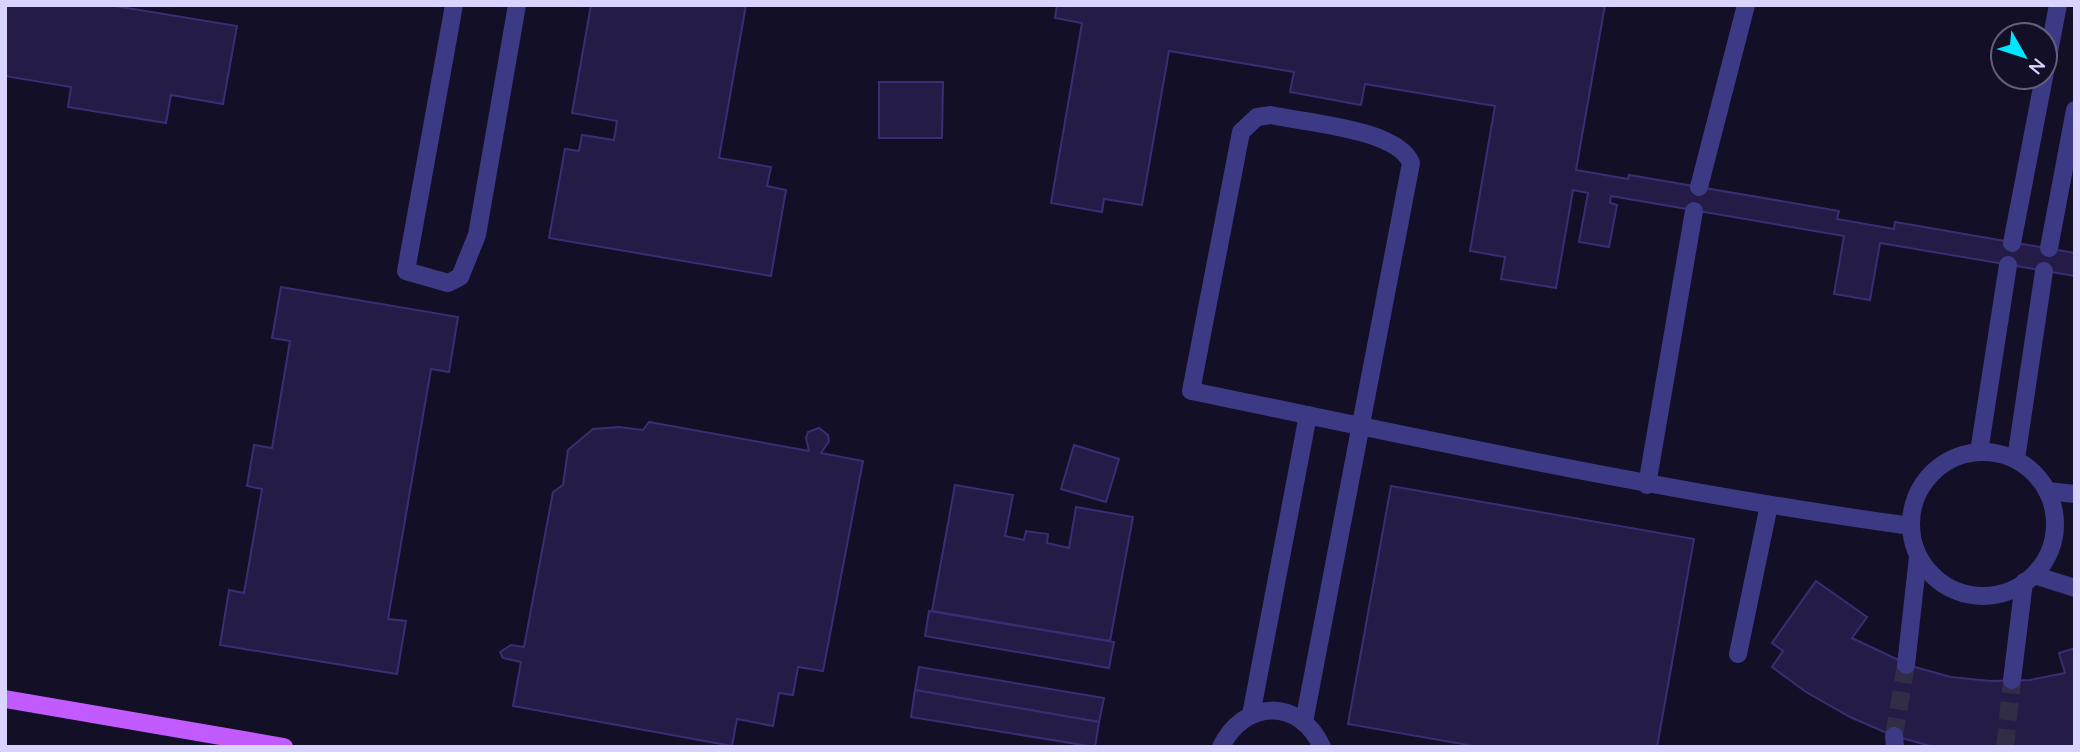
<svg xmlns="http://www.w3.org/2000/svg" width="2080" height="752" font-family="Quicksand,sans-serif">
<rect width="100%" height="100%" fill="#130f26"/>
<g fill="#241b47" stroke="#3b2d73" stroke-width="2">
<polygon points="5,5 109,5 237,26 223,104 171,95 166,123 68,107 71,87 5,76"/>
<polygon points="591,5 746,5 719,158 771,167 767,186 786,190 771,276 549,238 565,149 579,151 582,135 614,140 617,121 572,113"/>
<polygon points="1057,5 1605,5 1576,170 1628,179 1629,175 1839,211 1837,219 1894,229 1895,222 2075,253 2075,276 1880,243 1870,300 1834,294 1844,236 1611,196 1610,203 1617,205 1609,247 1579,242 1588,193 1573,190 1556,288 1501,279 1505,257 1470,251 1495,106 1365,84 1361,105 1290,92 1294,72 1169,51 1142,205 1104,199 1102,212 1051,203 1082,23 1055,18"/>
<polygon points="879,82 943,82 942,138 879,138"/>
<polygon points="281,287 458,317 449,372 431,369 388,619 406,621 397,674 220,645 229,590 244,593 262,489 247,486 254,445 272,448 290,341 272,338"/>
<polygon points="649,422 809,451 806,438 808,432 819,428 828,435 829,441 821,453 863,461 823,671 798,667 793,695 779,693 773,726 737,719 732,746 513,706 521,662 503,658 500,652 511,645 524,647 553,492 563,485 568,450 593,429 619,427 643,430"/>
<polygon points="1074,445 1119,459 1106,502 1061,489"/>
<polygon points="955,485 1013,495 1005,536 1024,540 1026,531 1048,534 1047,543 1069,548 1076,507 1133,517 1110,641 932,611"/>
<polygon points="1391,486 1694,539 1657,747 1479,747 1348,724"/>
<polygon points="1816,581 1867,617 1852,638 1911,666 1951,677 1990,681 2030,680 2065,673 2059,653 2075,648 2075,747 1934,747 1894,736 1850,717 1806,692 1772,667 1783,651 1772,643"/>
<polygon points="929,611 1114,642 1109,668 925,636"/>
<polygon points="919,667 1104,698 1099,722 915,690"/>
<polygon points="915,690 1099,722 1095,747 911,717"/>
</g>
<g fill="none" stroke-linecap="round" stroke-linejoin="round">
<g stroke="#312d47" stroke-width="18" stroke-dasharray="18 9" stroke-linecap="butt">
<polyline points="1894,736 1906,665"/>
<polyline points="2005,747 2012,680"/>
</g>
<g stroke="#3d3a85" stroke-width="18">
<polyline points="454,5 406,271 448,283 460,277 477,235 517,5"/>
<polyline points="2045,72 2058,5"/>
<polyline points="1699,187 1746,5"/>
<polyline points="2012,243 2044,77"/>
<polyline points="2049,248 2075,110"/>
<polyline points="1979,452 2008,265"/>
<circle cx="1983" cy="524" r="72"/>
<polyline points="2016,459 2044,271"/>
<polyline points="1647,485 1694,211"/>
<polyline points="2047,491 2075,494"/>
<polyline points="2034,575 2075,588"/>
<polyline points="1738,654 1769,505"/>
<polyline points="1906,665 1918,557"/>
<polyline points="2012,680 2024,582"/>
<polyline points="1251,715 1308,415"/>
<path d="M1304 722 1411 163C1397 129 1307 123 1271 115L1257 117 1241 132 1191 391C1430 440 1669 493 1911 526"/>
<polyline points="1894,736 1895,747"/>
<path d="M1221 747C1244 699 1300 698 1322 747"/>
</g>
<polyline stroke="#c25bff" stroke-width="18" points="5,699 284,747"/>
</g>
<rect width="2080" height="752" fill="none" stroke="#d9d4ff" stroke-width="14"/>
<g transform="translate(2024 56) rotate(129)"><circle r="33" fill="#130f26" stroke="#625e7d" stroke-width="2"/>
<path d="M0-5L12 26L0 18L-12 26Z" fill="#00e5ff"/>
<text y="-10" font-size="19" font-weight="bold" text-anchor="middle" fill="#d9d4ff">N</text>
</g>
</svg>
